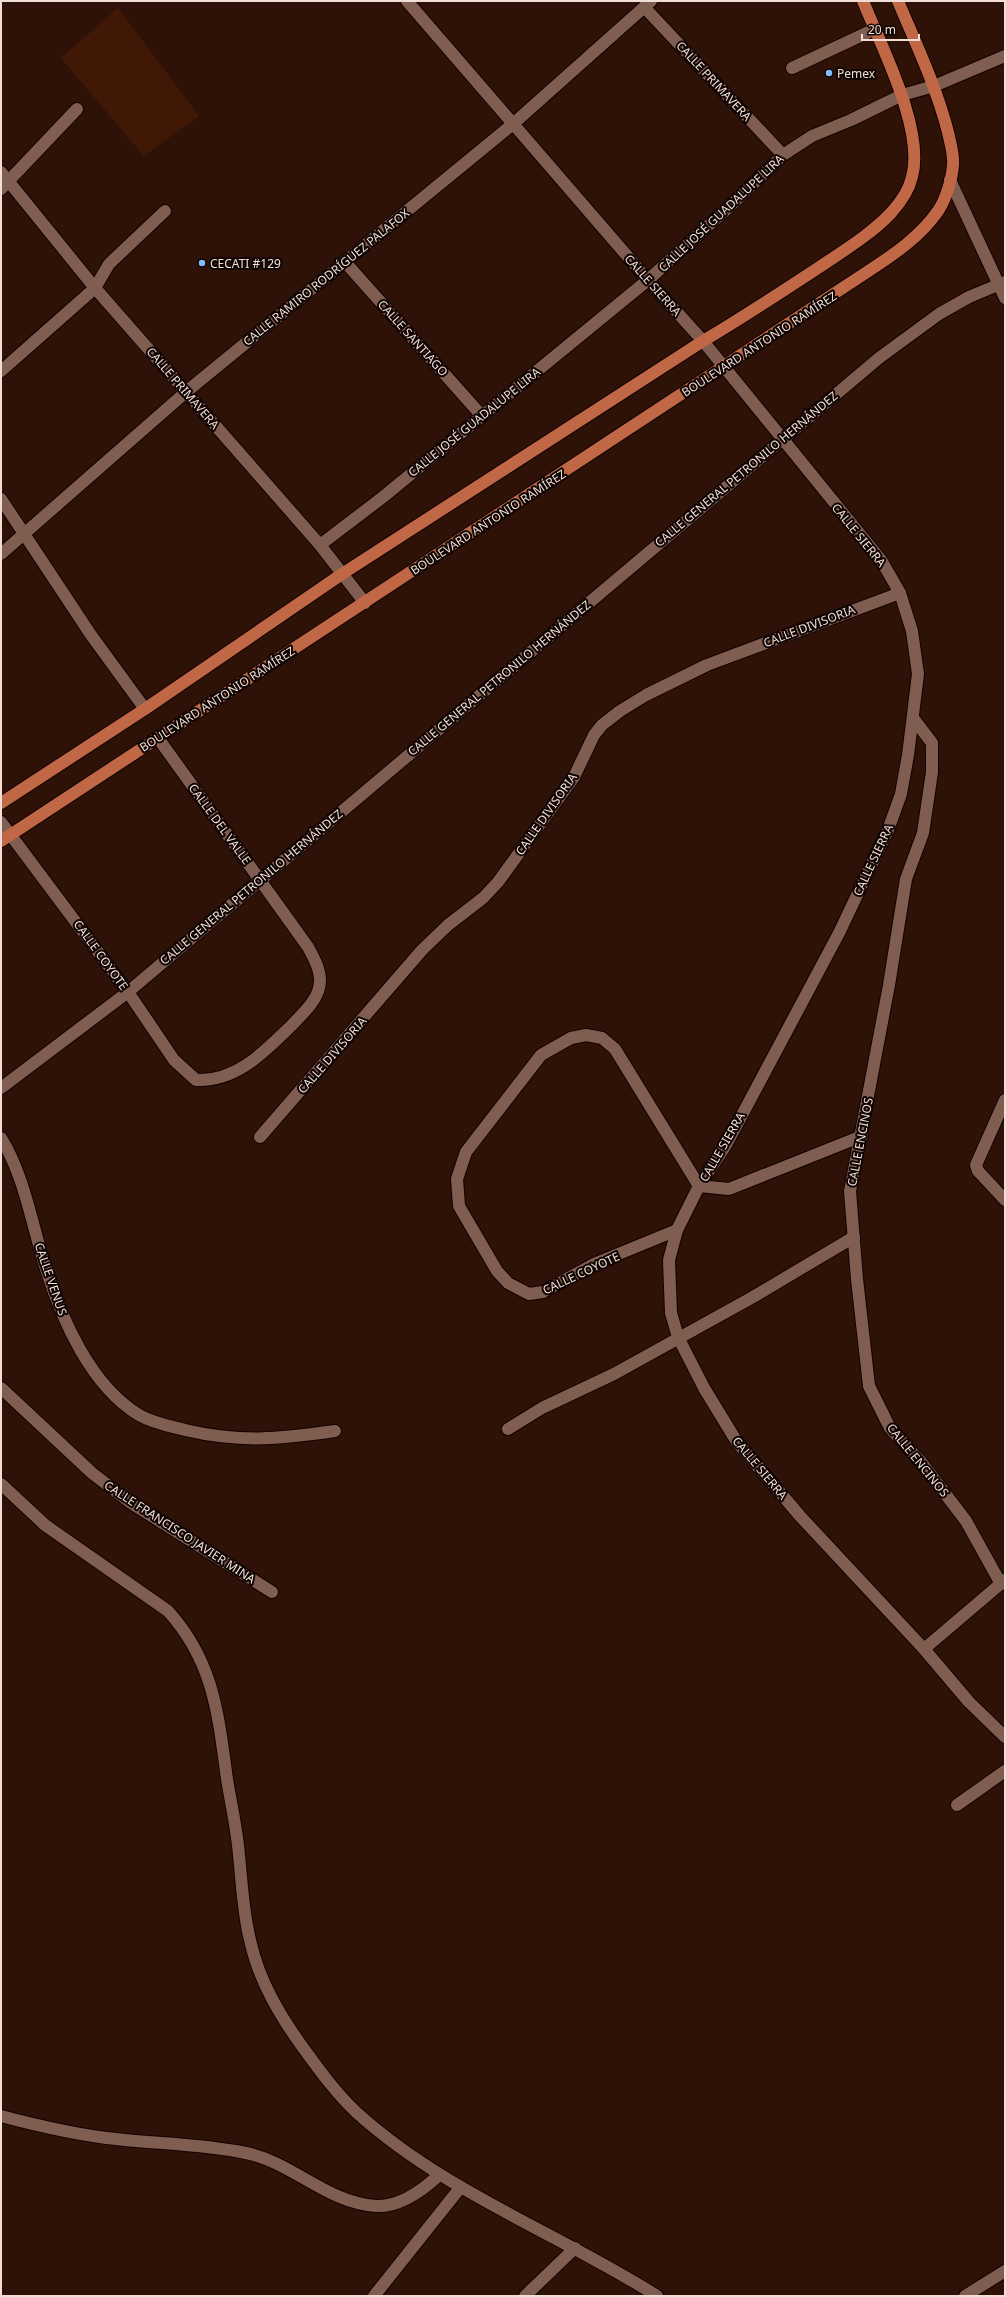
<svg xmlns="http://www.w3.org/2000/svg" width="1006" height="2297" font-family="'Noto Sans',sans-serif">
<rect width="100%" height="100%" fill="#2e1208"/>
<polygon fill="#411706" points="118,8 199,116 144,156 61,58"/>
<g fill="none" stroke-linecap="round" stroke-linejoin="round">
<g stroke="#140100" stroke-width="14">
<g id="minor">
<polyline points="407,1 648,280 703,341 881,560 900,593 912,631 918,674 908,755 901,794 888,830 839,933 726,1145 699,1186 677,1230 669,1260 671,1313 678,1337 704,1388 737,1442 800,1516 924,1649 969,1702 1005,1737"/>
<polyline points="645,8 783,155"/>
<polyline points="792,68 875,29"/>
<polyline points="1,172 95,288 320,545 365,603"/>
<polyline points="950,180 1005,298"/>
<polyline points="1,189 77,109"/>
<polyline points="345,262 481,415"/>
<polyline points="1,371 95,288 109,264 165,211"/>
<polyline points="1,499 91,635 145,709"/>
<polyline points="320,545 383,497 648,280 729,207 783,155 812,136 851,120 902,95 934,86 1005,56"/>
<polyline points="1,554 186,392 513,124 651,1"/>
<polyline points="913,718 932,743 932,772 923,833 906,879 889,985 850,1191 857,1279 869,1386 890,1428 921,1462 966,1521 1001,1584"/>
<path d="M1 822 128 992 174 1060 196 1080C237 1082 265 1051 292 1025 301 1015 316 1002 319 988 323 974 315 960 308 947L158 738"/>
<polyline points="1,1088 128,992 879,358 939,314 969,297 1005,282"/>
<polyline points="1005,1100 976,1165 978,1171 1005,1200"/>
<polyline points="260,1137 422,950 448,925 483,898 498,882 574,777 594,735 602,725 620,711 646,695 707,665 900,593"/>
<path d="M1 1138C25 1177 32 1226 46 1269 62 1320 91 1386 139 1415 153 1423 169 1426 185 1430 241 1443 279 1439 335 1431"/>
<polyline points="677,1230 594,1264 543,1292 529,1294 508,1283 497,1271 459,1206 457,1179 466,1152 541,1055 571,1038 586,1035 602,1038 615,1049 699,1186 729,1189 862,1136"/>
<polyline points="1,1388 92,1473 131,1503 272,1592"/>
<polyline points="508,1429 542,1408 614,1374 753,1297 854,1237"/>
<path d="M1 1484 45 1525 168 1611C214 1662 218 1714 227 1779 231 1804 237 1829 239 1855 242 1884 243 1912 250 1940 259 1981 280 2016 304 2049 320 2071 336 2093 356 2112 444 2192 558 2233 657 2296"/>
<polyline points="924,1649 1005,1580"/>
<polyline points="957,1805 1005,1771"/>
<path d="M1 2116C39 2126 77 2135 116 2139 160 2144 202 2144 246 2153 294 2163 325 2202 376 2206 400 2207 423 2190 439 2175"/>
<polyline points="374,2296 460,2188"/>
<polyline points="525,2296 575,2248"/>
<polyline points="965,2296 1005,2271"/>
</g>
</g>
<g stroke="#140100" stroke-width="14">
<g id="major">
<path d="M1 803 145 709 342 574 703 341C742 318 780 293 818 268 843 251 870 235 891 213 900 203 909 190 912 177 925 129 881 46 863 1"/>
<path d="M1 841 867 272C893 255 920 237 938 211 946 199 952 179 953 165 954 154 950 142 948 132 936 86 916 44 898 1"/>
</g>
</g>
<use href="#minor" stroke="#7f5d51" stroke-width="12"/>
<use href="#major" stroke="#c06846" stroke-width="12"/>
</g>
<g fill="#82bcfa" stroke="#0d0402" stroke-width="1.5">
<circle cx="829" cy="73" r="4"/>
<circle cx="202" cy="263" r="4"/>
</g>
<g text-anchor="middle" dominant-baseline="central" stroke-width="4" stroke-linejoin="round" paint-order="stroke">
<g font-size="12" fill="#f2ded7" stroke="#0d0402" text-anchor="start">
<text x="837" y="73">Pemex</text>
<text x="210" y="263">CECATI #129</text>
</g>
<g font-size="12" fill="#f2ded7" stroke="#0d0402">
<text transform="translate(714 81) rotate(47)">CALLE PRIMAVERA</text>
<text transform="translate(721 213) rotate(-43)">CALLE JOSÉ GUADALUPE LIRA</text>
<text transform="translate(326 277) rotate(-39)">CALLE RAMIRO RODRÍGUEZ PALAFOX</text>
<text transform="translate(653 285) rotate(48)">CALLE SIERRA</text>
<text transform="translate(413 338) rotate(48)">CALLE SANTIAGO</text>
<text transform="translate(759 344) rotate(-33)">BOULEVARD ANTONIO RAMÍREZ</text>
<text transform="translate(183 388) rotate(49)">CALLE PRIMAVERA</text>
<text transform="translate(474 422) rotate(-39)">CALLE JOSÉ GUADALUPE LIRA</text>
<text transform="translate(746 469) rotate(-40)">CALLE GENERAL PETRONILO HERNÁNDEZ</text>
<text transform="translate(488 522) rotate(-33)">BOULEVARD ANTONIO RAMÍREZ</text>
<text transform="translate(859 535) rotate(51)">CALLE SIERRA</text>
<text transform="translate(809 626) rotate(-21)">CALLE DIVISORIA</text>
<text transform="translate(499 678) rotate(-40)">CALLE GENERAL PETRONILO HERNÁNDEZ</text>
<text transform="translate(217 699) rotate(-33)">BOULEVARD ANTONIO RAMÍREZ</text>
<text transform="translate(546 814) rotate(-55)">CALLE DIVISORIA</text>
<text transform="translate(220 824) rotate(54)">CALLE DEL VALLE</text>
<text transform="translate(873 860) rotate(-65)">CALLE SIERRA</text>
<text transform="translate(251 887) rotate(-40)">CALLE GENERAL PETRONILO HERNÁNDEZ</text>
<text transform="translate(101 955) rotate(54)">CALLE COYOTE</text>
<text transform="translate(332 1055) rotate(-49)">CALLE DIVISORIA</text>
<text transform="translate(860 1142) rotate(-79)">CALLE ENCINOS</text>
<text transform="translate(722 1147) rotate(-60)">CALLE SIERRA</text>
<text transform="translate(581 1273) rotate(-25)">CALLE COYOTE</text>
<text transform="translate(51 1279) rotate(71)">CALLE VENUS</text>
<text transform="translate(918 1460) rotate(51)">CALLE ENCINOS</text>
<text transform="translate(760 1468) rotate(50)">CALLE SIERRA</text>
<text transform="translate(180 1532) rotate(33)">CALLE FRANCISCO JAVIER MINA</text>
</g>
</g>
<rect width="1006" height="2297" fill="none" stroke="#f2ded7" stroke-width="4"/>
<path d="M862 34v6h57v-6" fill="none" stroke="#f2ded7" stroke-width="2"/>
<text x="868" y="34" font-size="12" fill="#f2ded7" stroke="#0d0402" stroke-width="3" paint-order="stroke">20 m</text>
</svg>
